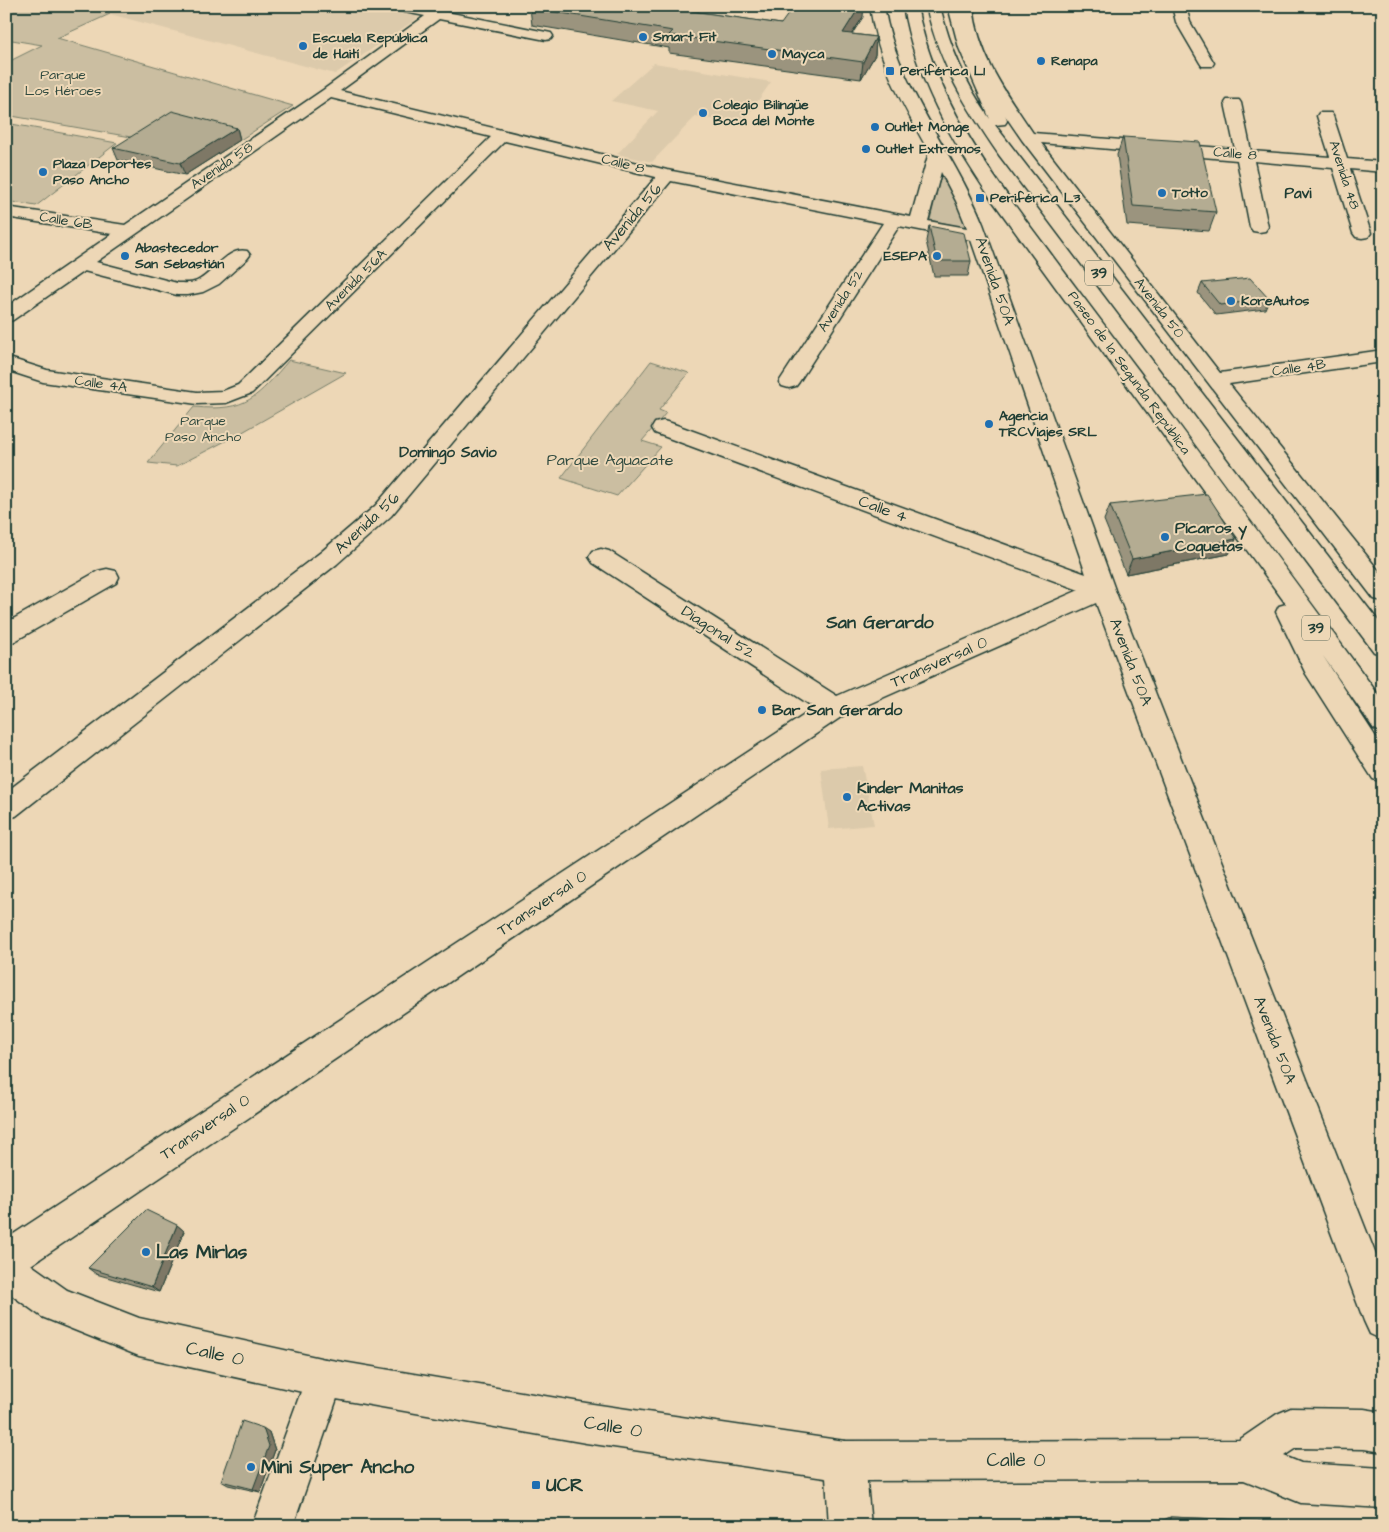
<svg xmlns="http://www.w3.org/2000/svg" width="1389" height="1532" font-family="'Architects Daughter',sans-serif">
<rect width="100%" height="100%" fill="#edd7b6"/>
<filter id="ink" filterUnits="userSpaceOnUse"><feTurbulence type="fractalNoise" baseFrequency=".02" numOctaves="2"/><feDisplacementMap in="SourceGraphic" scale="10" xChannelSelector="R" yChannelSelector="G"/><feConvolveMatrix kernelMatrix="1 2 1 2 8 2 1 2 1" color-interpolation-filters="sRGB"/></filter>
<g filter="url(#ink)">
<g fill="#dccaab">
<polygon points="89,6 364,6 419,17 335,74 110,14"/>
<polygon points="654,63 771,82 741,125 696,116 652,162 617,154 658,111 611,101"/>
<polygon points="862,766 874,825 829,829 821,769"/>
</g>
<g fill="#cbbea1" stroke="#757e6a">
<polygon points="6,6 89,6 110,14 57,38 293,106 240,140 148,140 6,115 6,63 42,45 6,39"/>
<polygon points="6,123 117,143 36,206 6,201"/>
<polygon points="942,170 967,228 930,220"/>
<path d="M289 360 346 373 239 434 177 466 148 463 194 407C248 412 257 397 289 360Z"/>
<polygon points="651,361 689,373 659,410 666,413 642,441 661,447 617,496 561,478"/>
</g>
<g fill="none" stroke-linecap="round" stroke-linejoin="round">
<g stroke="#1f3d34" stroke-width="3">
<g id="minor">
<path d="M387 6H417L546 32 551 33 553 36 551 39 546 40 439 19 340 91 667 170 911 217 929 152C903 105 877 60 870 6H884C897 88 953 149 983 224L1115 590 1383 1273V1340L1370 1334 1364 1321 1096 603 844 715 19 1273 6 1278V1239L815 708 593 563 589 557 593 551 601 549 609 551 837 696 1079 590 655 433 652 428 655 423 663 421 671 423 1086 574 971 240 899 226 799 382 796 386 789 388 782 386 779 382 883 223 671 181 391 516 337 564 16 816 6 819V792L321 552 375 506 656 177 505 141 252 393 226 403 197 404 43 382 6 370V357L47 370 197 392 223 391 238 385 491 137 331 98 96 262 177 283C184 283 191 284 197 281 214 273 228 246 247 251L250 255 247 259 219 284 203 292 188 295H177L84 271 13 320 6 322V307L112 234 6 217V207L125 225 323 90 425 16 389 9ZM941 172 956 201 967 228 928 221Z"/>
<path d="M959 6H973C978 56 1006 93 1033 133L1235 149 1225 103 1227 100H1239L1241 103 1251 151 1330 157 1317 116 1319 113H1331L1333 116 1347 159 1383 162V172L1350 169 1371 233 1368 237 1362 238 1356 237 1353 233 1333 168 1254 161 1268 227 1265 231 1259 232 1253 231 1250 227 1237 160 1041 143 1220 373 1383 350V362L1229 384 1383 576V601L1374 599 1022 140C994 99 963 58 959 6Z"/>
<polygon points="1172,6 1186,6 1190,22 1214,63 1212,66 1202,66 1200,63 1176,22"/>
<polygon points="107,569 116,571 119,577 116,583 15,641 6,644 6,623 98,571"/>
<polygon points="325,1359 339,1364 344,1378 293,1526 252,1526 311,1364"/>
<polygon points="845,1441 859,1447 865,1461 871,1526 829,1526 825,1461 831,1447"/>
</g>
</g>
<g stroke="#1f3d34" stroke-width="3">
<polygon id="secondary" points="6,1251 19,1256 67,1290 139,1318 325,1359 586,1403 845,1441 1239,1440 1277,1414 1291,1408 1364,1409 1383,1412 1383,1452 1364,1449 1296,1448 1284,1456 1301,1463 1383,1468 1383,1508 1301,1503 1244,1480 845,1481 586,1443 325,1397 139,1356 42,1317 6,1291"/>
</g>
<g stroke="#1f3d34" stroke-width="3">
<g id="trunk">
<path d="M903 6H917C934 98 990 173 1045 246 1076 288 1108 330 1139 371 1221 481 1302 591 1383 701V732L1374 729 1323 656 1383 748V782L1373 779 1306 674 1276 612 1279 606 1286 604 992 200C951 140 915 78 903 6Z"/>
<path d="M926 6H940C950 48 966 84 990 119L959 48 948 6H962L979 61 1005 113 1007 121 1005 124 995 125 1383 627V654L1374 652 999 155C965 105 940 66 926 6Z"/>
</g>
</g>
<use href="#minor" fill="#edd7b6" fill-rule="evenodd"/>
<use href="#secondary" fill="#edd7b6" fill-rule="evenodd"/>
<use href="#trunk" fill="#edd7b6" fill-rule="evenodd"/>
</g>
<g fill="#9b947e" stroke="#1f3d34">
<polygon points="532,6 698,6 698,12 781,24 863,17 852,34 876,37 875,55 861,79 669,53 669,48 532,25 530,8"/>
<polygon points="237,128 240,140 185,175 118,160 113,148"/>
<polygon points="1123,137 1216,212 1209,231 1127,225 1117,155"/>
<polygon points="929,226 971,261 968,276 934,276 926,241"/>
<polygon points="1202,283 1269,299 1265,309 1216,315 1198,293"/>
<polygon points="1110,505 1236,539 1229,554 1126,574 1104,520"/>
<polygon points="177,1225 184,1231 159,1292 96,1274 88,1268"/>
<polygon points="269,1432 275,1450 260,1492 228,1485 221,1481"/>
<polygon points="1170,1517 1383,1526 1158,1526 1157,1523"/>
</g>
<g fill="#7e7866" stroke="#1f3d34">
<polygon points="696,6 698,6 698,22 692,11"/>
<polygon points="860,6 864,6 863,17 841,50 843,33"/>
<polygon points="876,37 875,55 861,79 863,62"/>
<polygon points="237,128 240,140 185,175 180,163"/>
<polygon points="1236,539 1229,554 1126,574 1132,559"/>
<polygon points="177,1225 184,1231 159,1292 152,1287"/>
<polygon points="263,1428 269,1432 275,1450 260,1492 253,1489"/>
</g>
<g fill="#b4ac92" stroke="#1f3d34">
<polygon points="532,6 696,6 692,11 781,24 794,6 860,6 843,33 876,37 863,62 669,35 673,31 530,8"/>
<polygon points="172,111 237,128 180,163 113,148"/>
<polygon points="1123,137 1200,142 1216,212 1133,206"/>
<polygon points="929,226 964,233 971,261 937,261"/>
<polygon points="1250,278 1269,299 1220,305 1202,283"/>
<polygon points="1207,494 1236,539 1132,559 1110,505"/>
<polygon points="146,1210 177,1225 152,1287 88,1268"/>
<polygon points="242,1421 263,1428 269,1446 253,1489 221,1481"/>
<polygon points="1170,1517 1356,1524 1383,1526 1172,1526"/>
</g>
</g>
<g fill="#1f6fb2" stroke="#edd7b6" stroke-width="2">
<circle cx="643" cy="37" r="5"/>
<circle cx="303" cy="46" r="5"/>
<circle cx="772" cy="54" r="5"/>
<circle cx="1041" cy="61" r="5"/>
<rect x="885" y="66" width="10" height="10" rx="2.5"/>
<circle cx="703" cy="113" r="5"/>
<circle cx="875" cy="127" r="5"/>
<circle cx="866" cy="149" r="5"/>
<circle cx="43" cy="172" r="5"/>
<circle cx="1162" cy="193" r="5"/>
<rect x="975" y="193" width="10" height="10" rx="2.5"/>
<circle cx="125" cy="256" r="5"/>
<circle cx="937" cy="256" r="5"/>
<circle cx="1231" cy="301" r="5"/>
<circle cx="989" cy="424" r="5"/>
<circle cx="1165" cy="537" r="5"/>
<circle cx="762" cy="710" r="5"/>
<circle cx="847" cy="797" r="5"/>
<circle cx="146" cy="1252" r="5"/>
<circle cx="251" cy="1467" r="5"/>
<rect x="531" y="1480" width="10" height="10" rx="2.5"/>
</g>
<g text-anchor="middle" dominant-baseline="central" stroke-width="4" stroke-linejoin="round" paint-order="stroke">
<g font-size="14" font-weight="bold" fill="#1f3d34" stroke="#edd7b6" text-anchor="start">
<text x="653" y="37">Smart Fit</text>
<text x="313" y="38">Escuela República<tspan x="313" dy="16">de Haití</tspan></text>
<text x="782" y="54">Mayca</text>
<text x="1051" y="61">Renapa</text>
<text x="900" y="71">Periférica L1</text>
<text x="713" y="105">Colegio Bilingüe<tspan x="713" dy="16">Boca del Monte</tspan></text>
<text x="885" y="127">Outlet Monge</text>
<text x="876" y="149">Outlet Extremos</text>
<text x="53" y="164">Plaza Deportes<tspan x="53" dy="16">Paso Ancho</tspan></text>
<text x="1172" y="193">Totto</text>
<text x="990" y="198">Periférica L3</text>
<text x="135" y="248">Abastecedor<tspan x="135" dy="16">San Sebastián</tspan></text>
<text x="927" y="256" text-anchor="end">ESEPA</text>
<text x="1241" y="301">KoreAutos</text>
<text x="999" y="416">Agencia<tspan x="999" dy="16">TRCViajes SRL</tspan></text>
</g>
<g font-size="14" fill="#304a3f" stroke="#edd7b6">
<text x="63" y="75">Parque<tspan x="63" dy="16">Los Héroes</tspan></text>
<text x="203" y="421">Parque<tspan x="203" dy="16">Paso Ancho</tspan></text>
</g>
<g font-size="14" fill="#1f3d34" stroke="#edd7b6">
<text transform="translate(1235 154) rotate(5)">Calle 8</text>
<text transform="translate(623 164) rotate(14)">Calle 8</text>
<text transform="translate(222 166) rotate(-34)">Avenida 58</text>
<text transform="translate(1344 175) rotate(72)">Avenida 48</text>
<text transform="translate(66 221) rotate(9)">Calle 6B</text>
<text transform="translate(356 280) rotate(-45)">Avenida 56A</text>
<text transform="translate(841 301) rotate(-57)">Avenida 52</text>
<text transform="translate(1159 308) rotate(52)">Avenida 50</text>
<text transform="translate(1299 368) rotate(-8)">Calle 4B</text>
<text transform="translate(1129 373) rotate(54)">Paseo de la Segunda República</text>
<text transform="translate(101 384) rotate(8)">Calle 4A</text>
</g>
<g font-size="15" font-weight="bold" fill="#1f3d34" stroke="#edd7b6">
<text x="1298" y="193">Pavi</text>
<text x="448" y="452">Domingo Savio</text>
</g>
<g fill="#edd7b6" stroke="#5d6b5b" stroke-width="1">
<rect x="1085" y="260.5" width="28" height="25" rx="4"/>
<rect x="1302" y="615.5" width="28" height="25" rx="4"/>
</g>
<g font-size="15" font-weight="bold" fill="#1f3d34">
<text x="1099" y="273">39</text>
<text x="1316" y="628">39</text>
</g>
<g font-size="16" fill="#1f3d34" stroke="#edd7b6">
<text transform="translate(632 217) rotate(-50)">Avenida 56</text>
<text transform="translate(995 281) rotate(71)">Avenida 50A</text>
<text transform="translate(883 509) rotate(20)">Calle 4</text>
<text transform="translate(367 523) rotate(-43)">Avenida 56</text>
<text transform="translate(718 632) rotate(33)">Diagonal 52</text>
<text transform="translate(939 662) rotate(-24)">Transversal 0</text>
<text transform="translate(1131 662) rotate(69)">Avenida 50A</text>
<text transform="translate(542 903) rotate(-34)">Transversal 0</text>
<text transform="translate(1275 1040) rotate(69)">Avenida 50A</text>
<text transform="translate(205 1127) rotate(-34)">Transversal 0</text>
</g>
<g font-size="16" fill="#304a3f" stroke="#edd7b6">
<text x="610" y="460">Parque Aguacate</text>
</g>
<g font-size="16" font-weight="bold" fill="#1f3d34" stroke="#edd7b6" text-anchor="start">
<text x="1175" y="528">Pícaros y<tspan x="1175" dy="18">Coquetas</tspan></text>
<text x="772" y="710">Bar San Gerardo</text>
<text x="857" y="788">Kinder Manitas<tspan x="857" dy="18">Activas</tspan></text>
</g>
<g font-size="18" font-weight="bold" fill="#1f3d34" stroke="#edd7b6">
<text x="880" y="622">San Gerardo</text>
</g>
<g font-size="19" font-weight="bold" fill="#1f3d34" stroke="#edd7b6" text-anchor="start">
<text x="156" y="1252">Las Mirlas</text>
<text x="261" y="1467">Mini Super Ancho</text>
<text x="546" y="1485">UCR</text>
</g>
<g font-size="19" fill="#1f3d34" stroke="#edd7b6">
<text transform="translate(215 1354) rotate(12)">Calle 0</text>
<text transform="translate(613 1427) rotate(9)">Calle 0</text>
<text x="1016" y="1460">Calle 0</text>
</g>
</g>
<rect width="1389" height="1532" fill="none" stroke="#edd7b6" stroke-width="25"/>
<rect x="12" y="12" width="1364" height="1507" fill="none" stroke="#1f3d34" stroke-width="2" filter="url(#ink)"/>
</svg>
